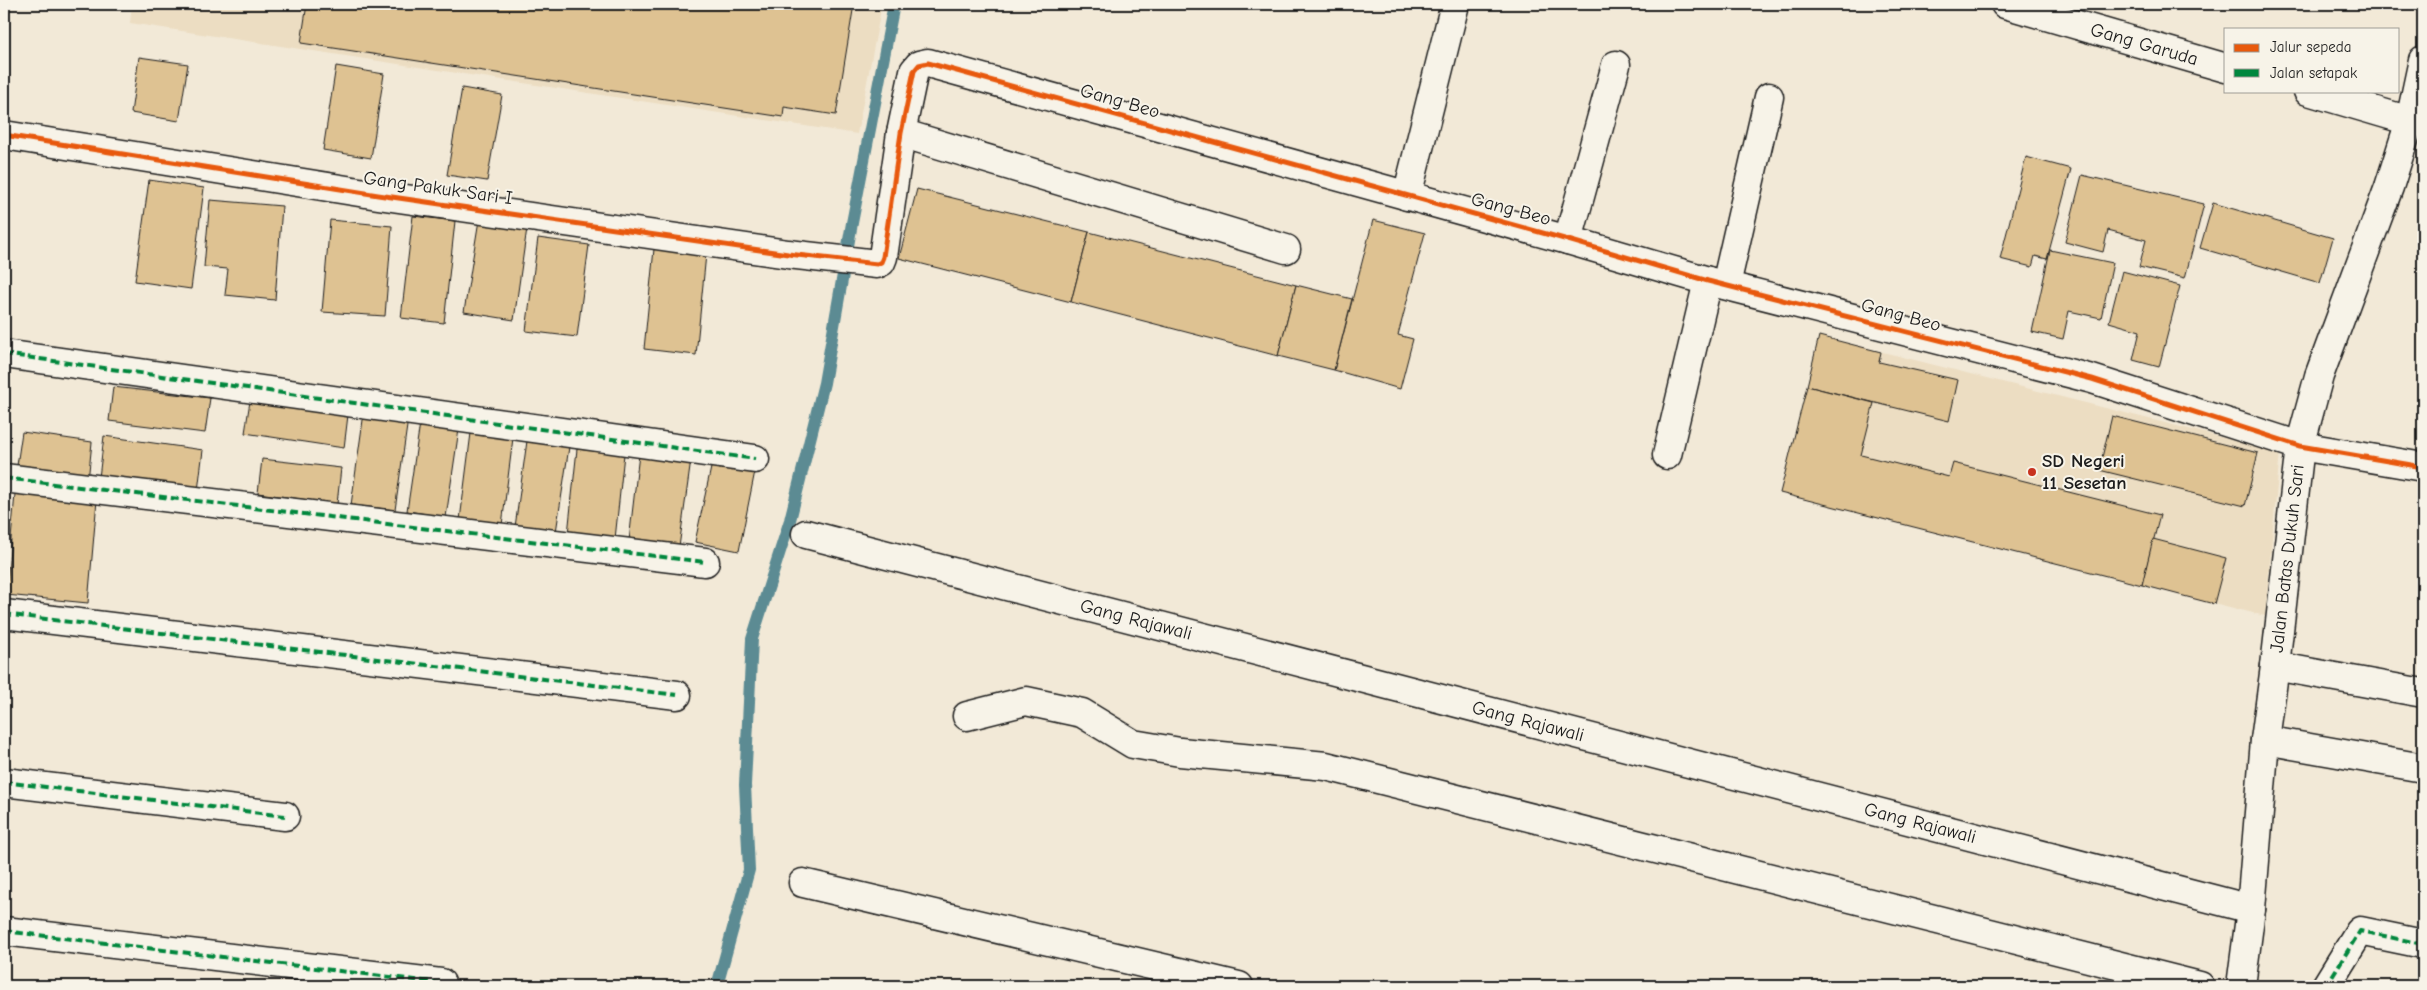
<svg xmlns="http://www.w3.org/2000/svg" width="2427" height="990" font-family="'Comic Neue',sans-serif">
<rect width="100%" height="100%" fill="#f2e9d7"/>
<filter id="ink" filterUnits="userSpaceOnUse"><feTurbulence type="fractalNoise" baseFrequency=".02" numOctaves="2"/><feDisplacementMap in="SourceGraphic" scale="10" xChannelSelector="R" yChannelSelector="G"/><feConvolveMatrix kernelMatrix="1 2 1 2 8 2 1 2 1" color-interpolation-filters="sRGB"/></filter>
<g filter="url(#ink)">
<g fill="#ecddc2">
<polygon points="132,4 882,4 857,134 130,23"/>
<polygon points="1819,336 2280,452 2265,616 1780,493"/>
</g>
<g fill="none" stroke-linecap="round" stroke-linejoin="round">
<polyline stroke="#5c8b93" stroke-width="12" points="717,986 749,870 745,785 752,639 790,520 824,383 852,223 894,4"/>
</g>
<g fill="#dec292" stroke="#1c1c1c">
<polygon points="307,4 854,4 836,115 784,107 783,117 301,43"/>
<polygon points="139,57 188,64 179,121 131,113"/>
<polygon points="336,66 384,74 371,158 323,150"/>
<polygon points="462,88 502,95 487,181 447,175"/>
<polygon points="2026,157 2071,169 2047,259 2035,256 2032,267 2000,259"/>
<polygon points="2082,175 2204,204 2185,278 2139,267 2146,240 2108,230 2103,252 2065,242"/>
<polygon points="149,180 204,188 191,289 135,281"/>
<polygon points="917,189 1089,232 1071,302 899,258"/>
<polygon points="210,200 282,206 275,300 225,295 228,269 204,267"/>
<polygon points="2213,203 2333,238 2320,283 2200,248"/>
<polygon points="413,216 455,221 444,323 401,318"/>
<polygon points="330,220 392,226 385,316 322,312"/>
<polygon points="479,220 527,228 514,320 464,312"/>
<polygon points="1373,220 1425,233 1398,335 1413,339 1400,389 1334,370"/>
<polygon points="1089,232 1296,285 1278,356 1071,302"/>
<polygon points="538,238 589,245 577,337 526,331"/>
<polygon points="654,249 706,254 696,355 644,349"/>
<polygon points="2050,250 2113,263 2101,318 2069,311 2063,339 2032,332"/>
<polygon points="2122,271 2180,286 2159,367 2133,360 2140,331 2109,322"/>
<polygon points="1296,285 1352,299 1334,370 1278,356"/>
<polygon points="1819,336 1881,352 1879,362 1958,380 1949,421 1807,386"/>
<polygon points="1807,386 1874,403 1861,455 1949,477 1953,463 2160,515 2142,585 1780,493"/>
<polygon points="113,387 210,398 205,433 109,421"/>
<polygon points="250,401 348,415 344,448 245,433"/>
<polygon points="364,413 408,419 395,510 351,505"/>
<polygon points="2112,416 2258,453 2245,506 2099,470"/>
<polygon points="4,422 7,422 4,458"/>
<polygon points="420,423 459,429 446,517 407,511"/>
<polygon points="22,432 92,442 88,481 16,472"/>
<polygon points="471,433 513,438 502,525 460,520"/>
<polygon points="104,436 203,450 198,491 99,478"/>
<polygon points="527,441 569,447 556,532 515,527"/>
<polygon points="577,449 624,454 615,539 568,534"/>
<polygon points="639,454 691,460 679,547 629,541"/>
<polygon points="262,459 341,468 337,504 258,493"/>
<polygon points="712,463 755,471 739,551 695,542"/>
<polygon points="15,494 97,500 88,603 6,595"/>
<polygon points="2153,539 2226,558 2214,604 2142,585"/>
</g>
<g fill="none" stroke-linecap="round" stroke-linejoin="round">
<g stroke="#1c1c1c" stroke-width="31">
<g id="minor">
<path id="s1" d="M2005 4 2226 68"/>
<polyline points="2308,91 2410,121"/>
<polyline points="901,133 1286,249"/>
<polyline points="4,135 378,195 788,254 877,264 881,262 883,257 901,133 914,71 919,65 928,63 1568,240 1708,281 2092,379 2300,446 2423,467"/>
<polyline points="1407,196 1455,4"/>
<polyline points="1568,240 1616,65"/>
<polyline points="1726,285 1769,97"/>
<polyline points="4,354 755,459"/>
<polyline points="1667,455 1708,281"/>
<polyline points="4,478 705,562"/>
<path id="s2" d="M806 534 2251 909"/>
<polyline points="4,614 677,695"/>
<polyline points="2275,666 2423,693"/>
<polyline points="967,716 1026,701 1082,713 1133,744 1180,752 1326,766 2200,986"/>
<polyline points="2265,740 2423,768"/>
<polyline points="4,782 285,816"/>
<polyline points="803,883 1239,986"/>
<polyline points="4,931 441,983"/>
<path id="s3" d="M2241 986 2251 909 2265 740 2275 666 2300 446 2319 376 2389 187 2410 121 2423 60"/>
<polyline points="2326,986 2360,931 2423,944"/>
</g>
</g>
<use href="#minor" stroke="#f7f3e8" stroke-width="28"/>
<g stroke="#00873e" stroke-width="4" stroke-dasharray="8 4" stroke-linecap="butt">
<polyline points="4,354 755,459"/>
<polyline points="4,478 705,562"/>
<polyline points="4,614 677,695"/>
<polyline points="4,782 285,816"/>
<polyline points="4,931 441,983"/>
<polyline points="2326,986 2360,931 2423,944"/>
</g>
<g stroke="#f7f3e8" stroke-width="8">
<polyline id="cycleway" points="4,135 378,195 788,254 877,264 881,262 883,257 901,133 914,71 919,65 928,63 1568,240 1708,281 2092,379 2300,446 2423,467"/>
</g>
<use href="#cycleway" stroke="#e8590c" stroke-width="5"/>
</g>
</g>
<circle fill="#c8321e" stroke="#f7f3e8" stroke-width="2" cx="2032" cy="472" r="5"/>
<g text-anchor="middle" dominant-baseline="central" stroke-width="4" stroke-linejoin="round" paint-order="stroke">
<g font-size="19" fill="#1c1c1c" stroke="#f7f3e8">
<text stroke="none"><textPath href="#s1" startOffset="145">Gang Garuda</textPath></text>
<text transform="translate(1120 101) rotate(16)">Gang Beo</text>
<text transform="translate(438 188) rotate(8)">Gang Pakuk Sari I</text>
<text transform="translate(1511 209) rotate(15)">Gang Beo</text>
<text transform="translate(1901 315) rotate(15)">Gang Beo</text>
<text stroke="none"><textPath href="#s3" startOffset="430">Jalan Batas Dukuh Sari</textPath></text>
<text stroke="none"><textPath href="#s2" startOffset="341">Gang Rajawali</textPath></text>
<text stroke="none"><textPath href="#s2" startOffset="746">Gang Rajawali</textPath></text>
<text stroke="none"><textPath href="#s2" startOffset="1151">Gang Rajawali</textPath></text>
</g>
<g font-size="19" font-weight="bold" fill="#1c1c1c" stroke="#f7f3e8" text-anchor="start">
<text x="2042" y="461">SD Negeri<tspan x="2042" dy="22">11 Sesetan</tspan></text>
</g>
</g>
<rect width="2427" height="990" fill="none" stroke="#f7f3e8" stroke-width="20"/>
<rect x="10" y="10" width="2407" height="970" fill="none" stroke="#1c1c1c" stroke-width="2" filter="url(#ink)"/>
<rect x="2224" y="28" width="175" height="65" fill="#f7f3e8" stroke="#9f9d96"/>
<rect x="2234" y="44" width="25" height="8" fill="#e8590c" stroke="#9f9d96"/>
<text x="2270" y="52" font-size="15" fill="#1c1c1c">Jalur sepeda</text>
<rect x="2234" y="69" width="25" height="8" fill="#00873e" stroke="#9f9d96"/>
<text x="2270" y="78" font-size="15" fill="#1c1c1c">Jalan setapak</text>
</svg>
